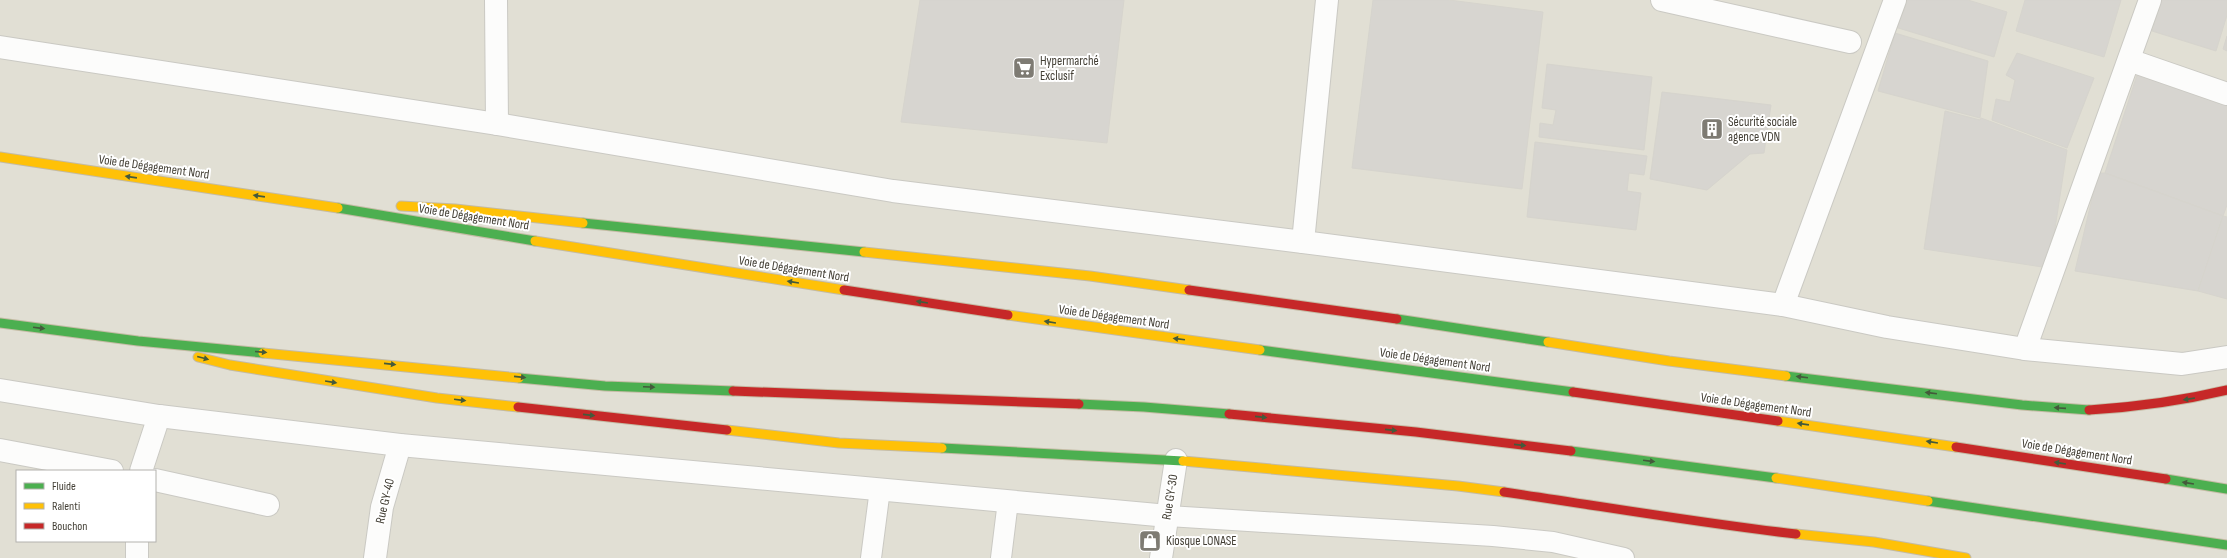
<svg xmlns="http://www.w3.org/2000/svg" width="2227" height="558" font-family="'Sofia Sans Condensed',sans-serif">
<rect width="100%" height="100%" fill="#eeede7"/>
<path fill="#e1dfd4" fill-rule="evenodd" d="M0 0H2227V558H0ZM17 471H155V541H17Z"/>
<g fill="#d7d5d0" stroke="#d6d4cd">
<polygon points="920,0 1124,0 1107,143 901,122"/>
<polygon points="1373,0 1449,0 1543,12 1522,189 1352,168"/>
<polygon points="1904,0 1968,0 2007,12 1994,57 1895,27"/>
<polygon points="2025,0 2121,0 2104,57 2016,31"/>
<polygon points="2161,0 2227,0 2227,15 2216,51 2152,31"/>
<polygon points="1895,33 1988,61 1980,118 1878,91"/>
<polygon points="2227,36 2227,51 2223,49"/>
<polygon points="2017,53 2094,78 2067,148 1992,120 1996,99 2010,102 2015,80 2006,75"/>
<polygon points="1547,64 1652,77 1644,150 1539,137 1540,123 1553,125 1556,110 1542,108"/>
<polygon points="2137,75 2227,106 2227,205 2223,216 2105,173"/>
<polygon points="1662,92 1771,105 1764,153 1750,154 1707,190 1650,179"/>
<polygon points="1945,111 1980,120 1981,118 2067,150 2049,268 1924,249"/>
<polygon points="1535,142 1647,156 1644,175 1629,173 1627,191 1641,193 1636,230 1527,217"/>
<polygon points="2098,173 2105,173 2223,216 2198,291 2075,271"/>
<polygon points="2223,216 2227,217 2227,299 2198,291"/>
</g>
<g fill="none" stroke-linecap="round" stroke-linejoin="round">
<g stroke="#cac9c3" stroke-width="22">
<g id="lane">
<polyline points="1168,516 1493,536 1553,542 1624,558"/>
<polyline points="871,558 880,489"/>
<polyline points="1001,558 1008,501"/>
</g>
</g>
<g stroke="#cac9c3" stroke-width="24">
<g id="street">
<polyline points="496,0 497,124"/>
<polyline points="1662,0 1850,42"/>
<polyline points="0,47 497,124 893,191 1303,242 1783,305 1887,327 2025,349 2182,364 2227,357"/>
<polyline points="2129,60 2227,94"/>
<polyline points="1303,242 1327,0"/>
<polyline points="1783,305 1895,0"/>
<polyline points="2025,349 2150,0"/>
<polyline points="0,390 159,416 400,445 1168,516"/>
<polyline points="0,450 112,471"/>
<polyline points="141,471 159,416"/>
<polyline points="155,480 268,505"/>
<polyline points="137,558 137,541"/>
<polyline points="375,558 382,507 400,445"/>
<polyline points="1161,558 1176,460"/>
</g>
</g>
<g stroke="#c4bba4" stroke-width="11">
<g id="fast">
<polyline points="338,208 535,241"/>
<polyline points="583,223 864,252"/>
<polyline points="1397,319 1548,342"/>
<polyline points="0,323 138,341 263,353"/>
<polyline points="1260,350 1573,392"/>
<polyline points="1786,376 2022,405 2089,410"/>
<polyline points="519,378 605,386 733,391"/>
<polyline points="1079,404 1144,407 1229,414"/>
<polyline points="942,448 1183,461"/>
<polyline points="1571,451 1776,478"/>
<polyline points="2166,479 2227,489"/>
<polyline points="1928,501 2227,545"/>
</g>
</g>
<g stroke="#c4bba4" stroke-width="11">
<g id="slow">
<polyline points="0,157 338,208"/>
<polyline points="401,206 455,209 583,223"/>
<polyline points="535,241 844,290"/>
<polyline points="864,252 1090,276 1189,290"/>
<polyline points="1008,315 1260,350"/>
<polyline points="1548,342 1669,361 1786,376"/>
<polyline points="263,353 519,378"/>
<polyline points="198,357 230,365 437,398 518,407"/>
<polyline points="1778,421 1956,447"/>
<polyline points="727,430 839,443 942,448"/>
<polyline points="1183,461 1458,486 1504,492"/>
<polyline points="1776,478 1928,501"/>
<polyline points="1796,534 1874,542 1966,558"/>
</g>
</g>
<g stroke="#c4bba4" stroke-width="11">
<g id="jam">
<polyline points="844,290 1008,315"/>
<polyline points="1189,290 1397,319"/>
<polyline points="733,391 1079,404"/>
<polyline points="1573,392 1778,421"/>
<polyline points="518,407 727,430"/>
<path d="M2089 410C2136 407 2181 401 2227 390"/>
<polyline points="1229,414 1416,432 1571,451"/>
<polyline points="1956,447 2166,479"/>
<path d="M1504 492C1601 506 1698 523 1796 534"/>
</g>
</g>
<use href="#lane" stroke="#fcfcfb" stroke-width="20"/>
<use href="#street" stroke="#fcfcfb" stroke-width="22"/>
<use href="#fast" stroke="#4caf50" stroke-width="9"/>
<use href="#slow" stroke="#ffc107" stroke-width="9"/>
<use href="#jam" stroke="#c62828" stroke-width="9"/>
</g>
<defs><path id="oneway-solid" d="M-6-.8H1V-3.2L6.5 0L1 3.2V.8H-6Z"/></defs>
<g fill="#445a3b">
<use href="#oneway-solid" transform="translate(131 177) rotate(-172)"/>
<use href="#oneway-solid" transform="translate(259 196) rotate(-172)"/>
<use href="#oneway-solid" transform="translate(793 282) rotate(-171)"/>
<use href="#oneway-solid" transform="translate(922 302) rotate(-171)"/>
<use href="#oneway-solid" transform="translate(1050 322) rotate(-171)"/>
<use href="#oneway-solid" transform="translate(39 328) rotate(7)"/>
<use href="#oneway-solid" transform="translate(1179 339) rotate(-173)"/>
<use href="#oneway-solid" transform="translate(261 352) rotate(5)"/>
<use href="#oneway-solid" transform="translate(203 358) rotate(15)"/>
<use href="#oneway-solid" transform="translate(390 364) rotate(6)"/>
<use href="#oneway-solid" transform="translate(520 377) rotate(6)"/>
<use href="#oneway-solid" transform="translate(1802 377) rotate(-173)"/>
<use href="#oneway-solid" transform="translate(331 382) rotate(9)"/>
<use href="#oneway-solid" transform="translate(649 387) rotate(2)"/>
<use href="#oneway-solid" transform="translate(1931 393) rotate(-173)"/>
<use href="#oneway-solid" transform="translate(2189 399) rotate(171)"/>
<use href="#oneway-solid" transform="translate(460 400) rotate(7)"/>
<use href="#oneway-solid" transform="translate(2060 408) rotate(-176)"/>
<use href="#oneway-solid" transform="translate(589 415) rotate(6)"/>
<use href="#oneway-solid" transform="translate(1261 417) rotate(6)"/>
<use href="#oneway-solid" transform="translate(1803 424) rotate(-172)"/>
<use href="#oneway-solid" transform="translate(1391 430) rotate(6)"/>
<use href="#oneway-solid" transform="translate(1932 442) rotate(-171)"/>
<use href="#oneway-solid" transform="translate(1520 445) rotate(6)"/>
<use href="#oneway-solid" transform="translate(1649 461) rotate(7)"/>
<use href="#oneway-solid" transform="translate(2060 463) rotate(-171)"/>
<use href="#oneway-solid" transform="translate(2188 483) rotate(-171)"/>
</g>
<defs>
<g id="supermarket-square" transform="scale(1.15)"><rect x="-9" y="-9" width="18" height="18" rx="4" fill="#7e7b73" stroke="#fff"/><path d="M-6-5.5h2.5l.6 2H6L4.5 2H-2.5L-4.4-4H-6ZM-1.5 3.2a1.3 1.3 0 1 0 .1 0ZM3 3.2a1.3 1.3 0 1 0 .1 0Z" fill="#fff"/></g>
<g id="building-square" transform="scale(1.15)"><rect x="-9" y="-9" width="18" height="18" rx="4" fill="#7e7b73" stroke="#fff"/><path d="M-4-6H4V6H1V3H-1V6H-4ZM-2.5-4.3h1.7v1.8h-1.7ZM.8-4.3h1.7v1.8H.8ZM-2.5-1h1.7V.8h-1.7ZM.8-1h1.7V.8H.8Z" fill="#fff"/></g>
<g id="shop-square" transform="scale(1.15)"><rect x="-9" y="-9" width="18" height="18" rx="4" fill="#7e7b73" stroke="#fff"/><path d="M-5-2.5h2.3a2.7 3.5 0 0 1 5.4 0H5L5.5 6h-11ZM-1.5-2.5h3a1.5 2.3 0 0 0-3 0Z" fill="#fff"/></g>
</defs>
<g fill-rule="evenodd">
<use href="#supermarket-square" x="1024" y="68"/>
<use href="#building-square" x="1712" y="129"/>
<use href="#shop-square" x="1150" y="541"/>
</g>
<g text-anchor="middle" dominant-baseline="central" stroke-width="4" stroke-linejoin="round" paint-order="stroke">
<g font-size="13" fill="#423e34" stroke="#fff" text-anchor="start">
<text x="1040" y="61">Hypermarché<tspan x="1040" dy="15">Exclusif</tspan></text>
<text x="1728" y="122">Sécurité sociale<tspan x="1728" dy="15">agence VDN</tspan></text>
<text x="1166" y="541">Kiosque LONASE</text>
</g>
<g font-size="13" fill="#423e34" stroke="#fff">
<text transform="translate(154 167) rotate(8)">Voie de Dégagement Nord</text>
<text transform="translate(474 217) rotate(9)">Voie de Dégagement Nord</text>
<text transform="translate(794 269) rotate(9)">Voie de Dégagement Nord</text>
<text transform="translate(1114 317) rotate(8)">Voie de Dégagement Nord</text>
<text transform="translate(1435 360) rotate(8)">Voie de Dégagement Nord</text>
<text transform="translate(1756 405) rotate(8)">Voie de Dégagement Nord</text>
<text transform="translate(2077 452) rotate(9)">Voie de Dégagement Nord</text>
<text transform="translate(1170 497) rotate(-81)">Rue GY-30</text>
<text transform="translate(385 501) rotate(-77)">Rue GY-40</text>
</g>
</g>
<rect x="16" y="470" width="140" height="72" fill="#ffffff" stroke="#b3b2ae"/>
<rect x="24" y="483" width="20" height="6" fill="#4caf50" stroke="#b3b2ae"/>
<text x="52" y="490" font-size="12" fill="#423e34">Fluide</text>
<rect x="24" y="503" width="20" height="6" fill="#ffc107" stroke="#b3b2ae"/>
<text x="52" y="510" font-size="12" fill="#423e34">Ralenti</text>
<rect x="24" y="523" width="20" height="6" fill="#c62828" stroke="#b3b2ae"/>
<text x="52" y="530" font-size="12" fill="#423e34">Bouchon</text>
</svg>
